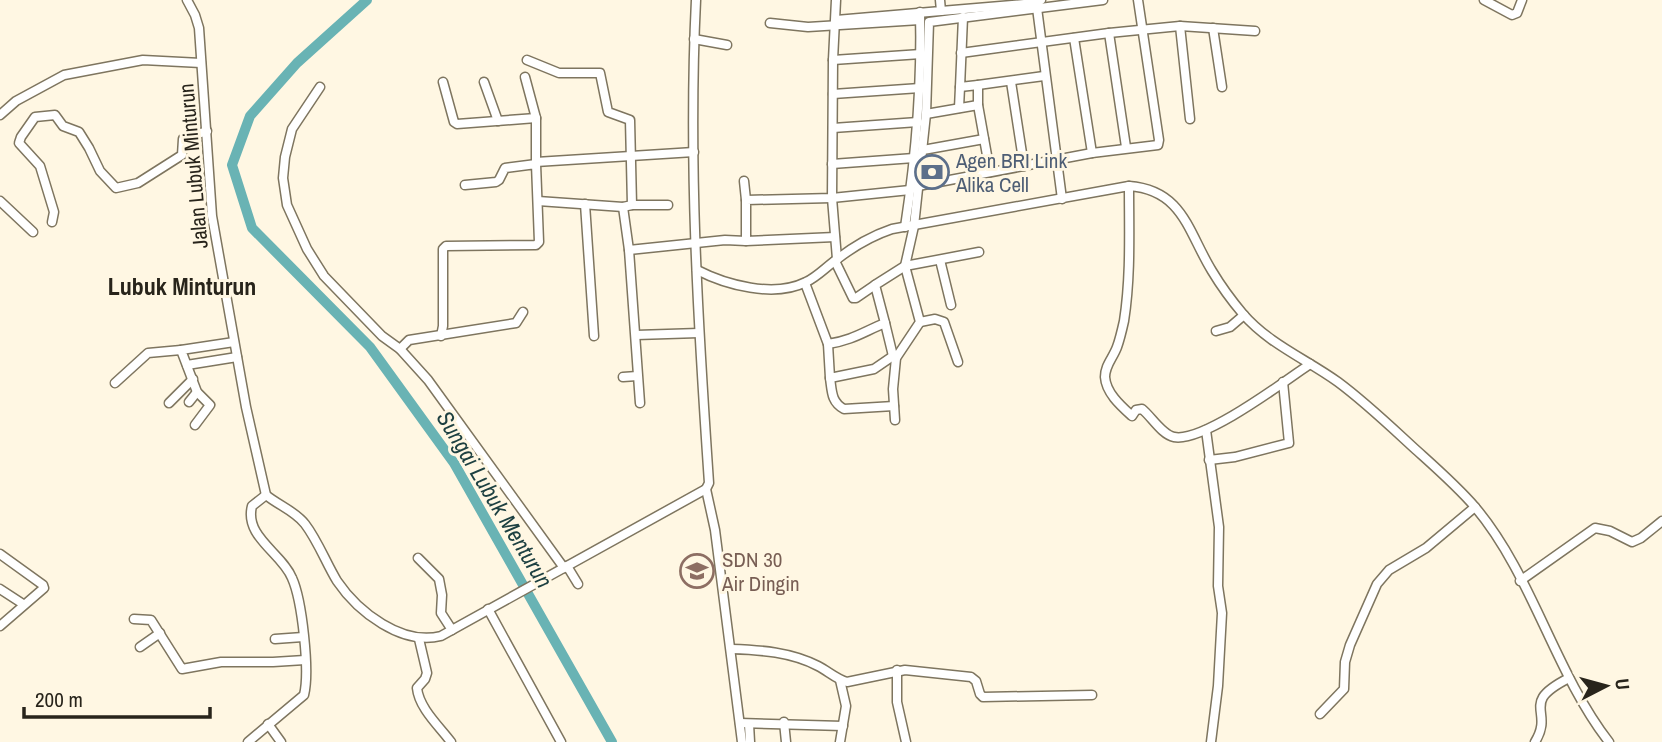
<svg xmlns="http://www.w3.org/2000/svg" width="1662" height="742" font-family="'Archivo Narrow',sans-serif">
<rect width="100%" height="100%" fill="#fff7e3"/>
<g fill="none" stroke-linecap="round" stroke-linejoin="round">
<polyline stroke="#69b3b4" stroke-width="10" points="367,0 297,63 250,116 232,165 252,228 370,347 454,463 612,742"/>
<g stroke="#7e755f" stroke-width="11">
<g id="minor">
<path d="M187 0 195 15 199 28 212 216 246 407 266 495C278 505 295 511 305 524 318 541 326 563 337 581 358 612 402 646 441 636L706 489"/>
<path d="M696 0C688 161 698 323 709 483L706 489 715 530 742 742"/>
<polyline points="836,0 833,60 832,198 837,259"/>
<polyline points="1484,0 1512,15 1517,13 1522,0"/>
<polyline points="1037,8 1062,199"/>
<polyline points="941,11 1036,3 1041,0"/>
<polyline points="963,17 960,87 978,85 978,105 990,172"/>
<polyline points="836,20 941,11 940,0"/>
<polyline points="770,23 808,27 920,20"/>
<polyline points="1180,26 1190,119"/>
<polyline points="1213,28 1222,87"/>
<polyline points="1109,33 1126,147"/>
<polyline points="1074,38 1092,153"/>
<polyline points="694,39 727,45"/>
<polyline points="961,53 1109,33 1180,26 1255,31"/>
<polyline points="527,60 559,73 600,73 608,112 630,120 632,205 623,207 629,250 725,240 746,241"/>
<polyline points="833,60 921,54"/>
<polyline points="525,77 536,118 536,164"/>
<polyline points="443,82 454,122 457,124 536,118"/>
<polyline points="484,82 498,121"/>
<polyline points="1011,82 1024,166"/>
<polyline points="978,85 1044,76"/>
<polyline points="320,87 292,129 285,157 283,178 287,205 307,249 324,276 382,336 400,349 428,380 564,568"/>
<polyline points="833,94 920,88"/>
<polyline points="959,108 960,87"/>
<polyline points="926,114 978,105"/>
<polyline points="0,115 16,101 64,75 143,60 201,63"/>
<polyline points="833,128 918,122"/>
<polyline points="923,150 984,139"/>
<polyline points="536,162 694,152"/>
<polyline points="832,164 914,158"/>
<polyline points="744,181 746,200"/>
<polyline points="918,186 1092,153 1158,145 1159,140 1138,0"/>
<path d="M1129 186C1129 231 1131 276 1124 321 1122 330 1120 339 1117 347 1113 358 1105 365 1105 377 1106 393 1121 406 1132 416L1136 410 1142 409C1151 416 1162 435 1174 437 1203 443 1285 381 1310 364"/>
<polyline points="0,201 33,232"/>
<polyline points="538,201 623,207"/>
<polyline points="585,204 594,336"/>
<polyline points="632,205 668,205"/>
<polyline points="52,222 54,212 40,166 19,143 21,137 35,117 55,115 63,126 79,132 89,148 100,171 116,188 138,183 182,155 183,139 207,131"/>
<path d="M905 227C916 155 922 84 920 12"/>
<polyline points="835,237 746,241 746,200 832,198 910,190"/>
<polyline points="629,250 640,403"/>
<polyline points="940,260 951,305"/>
<polyline points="835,261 853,298 856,298 875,285"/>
<path d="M697 270C726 285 774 298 806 282 817 277 826 267 836 260 854 246 871 236 892 229L1129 186C1183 190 1188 232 1212 271 1221 286 1232 301 1243 314 1269 344 1306 359 1338 382 1365 402 1389 425 1414 448 1435 467 1457 486 1475 507 1533 576 1554 671 1609 742"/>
<path d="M805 283 828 344C853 340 863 332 885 323L875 285 905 266 979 252"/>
<polyline points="920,322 935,319 944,322 958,362"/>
<polyline points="885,323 893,356 896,358"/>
<polyline points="1216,331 1230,327 1244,315"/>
<polyline points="636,335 699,333"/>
<polyline points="441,336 443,326 443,249 446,246 536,245 539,242 536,164 505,168 499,180 496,182 465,185"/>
<polyline points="828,344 830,378 874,369 893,356"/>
<polyline points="400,349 409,340 516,323 523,312"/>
<polyline points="187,365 237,357"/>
<polyline points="623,377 637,376"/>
<path d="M830 378C832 391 831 402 844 409L894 406"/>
<polyline points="115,383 148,353 181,350"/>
<polyline points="189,402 197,392"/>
<polyline points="169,403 193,379"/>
<polyline points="895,420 893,389 896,358 920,322 905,266 914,226 926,114 929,22 1103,0"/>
<polyline points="195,425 210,405 197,392 181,350 234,342"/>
<polyline points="1206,430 1219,527 1218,586 1222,613 1218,686 1211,742"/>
<polyline points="1209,460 1235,457 1289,443 1283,382"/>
<polyline points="0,554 43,585 44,588 0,626"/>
<polyline points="418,558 439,579 442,595 441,613 452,630"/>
<polyline points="567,566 578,584"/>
<polyline points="1520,581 1595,528 1610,531 1632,542 1641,538 1662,521"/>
<polyline points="0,589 23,604"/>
<polyline points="488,609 561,742"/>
<polyline points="134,619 151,620 182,669 221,662 273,662 305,660"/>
<polyline points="275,639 303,637"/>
<path d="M419 639 427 673 425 679 417 688C419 708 439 726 451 742"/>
<polyline points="140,647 160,633"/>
<path d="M731 649C761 650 791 652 818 666 828 671 836 679 847 682L905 670 971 677 976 681 980 694 983 697 1092 695"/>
<polyline points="897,670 897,702 906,742"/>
<polyline points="1320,714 1344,689 1345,662 1350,645 1377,584 1389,570 1426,548 1475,507"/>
<polyline points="784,722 786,742"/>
<polyline points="740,723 843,726"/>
<polyline points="268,724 281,742"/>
<polyline points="749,724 750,742"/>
<path d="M248 742 304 695C310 671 302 600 292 578 282 553 244 537 252 506L266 495"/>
<polyline points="840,742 846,706 840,680"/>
<path d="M1535 742C1555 710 1518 704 1569 678"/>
</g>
</g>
<use href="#minor" stroke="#fff" stroke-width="8"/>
</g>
<defs>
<g id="bank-ring" transform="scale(1.75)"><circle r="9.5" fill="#fff7e3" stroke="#5c6f8a" stroke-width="1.5"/><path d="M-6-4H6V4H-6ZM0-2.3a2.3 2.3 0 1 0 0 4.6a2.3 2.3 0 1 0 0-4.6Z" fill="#5c6f8a"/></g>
<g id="school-ring" transform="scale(1.75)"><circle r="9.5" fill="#fff7e3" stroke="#8d6e63" stroke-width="1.5"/><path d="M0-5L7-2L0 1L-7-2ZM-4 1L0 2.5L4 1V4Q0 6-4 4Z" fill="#8d6e63"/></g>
</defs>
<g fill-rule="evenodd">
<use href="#bank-ring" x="932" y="172"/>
<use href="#school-ring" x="697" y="571"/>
</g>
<g text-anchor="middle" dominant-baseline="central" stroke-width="6" stroke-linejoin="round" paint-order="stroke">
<g font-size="21" fill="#4e5e75" stroke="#fff7e3" text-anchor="start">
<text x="956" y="160">Agen BRI Link<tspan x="956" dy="24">Alika Cell</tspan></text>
</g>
<g font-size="21" fill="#28241b" stroke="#fff7e3">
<text transform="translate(193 166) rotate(-95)">Jalan Lubuk Minturun</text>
</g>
<g font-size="21" fill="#785e54" stroke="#fff7e3" text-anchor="start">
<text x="722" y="559">SDN 30<tspan x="722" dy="24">Air Dingin</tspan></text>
</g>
<g font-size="23" font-style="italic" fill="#1d4041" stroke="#fff7e3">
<text transform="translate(495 499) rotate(59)">Sungai Lubuk Menturun</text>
</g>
<g font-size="24" font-weight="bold" fill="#28241b" stroke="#fff7e3">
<text x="182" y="286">Lubuk Minturun</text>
</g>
</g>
<g transform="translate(1606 686) rotate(84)" stroke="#fff7e3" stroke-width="5" paint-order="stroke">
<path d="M0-5L12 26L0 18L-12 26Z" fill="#28241b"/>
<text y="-10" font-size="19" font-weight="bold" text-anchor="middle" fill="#28241b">U</text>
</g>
<path d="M24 707v10h186v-10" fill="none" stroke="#28241b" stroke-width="3.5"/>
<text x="35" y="707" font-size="21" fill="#28241b" stroke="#fff7e3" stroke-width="5" paint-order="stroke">200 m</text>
</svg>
